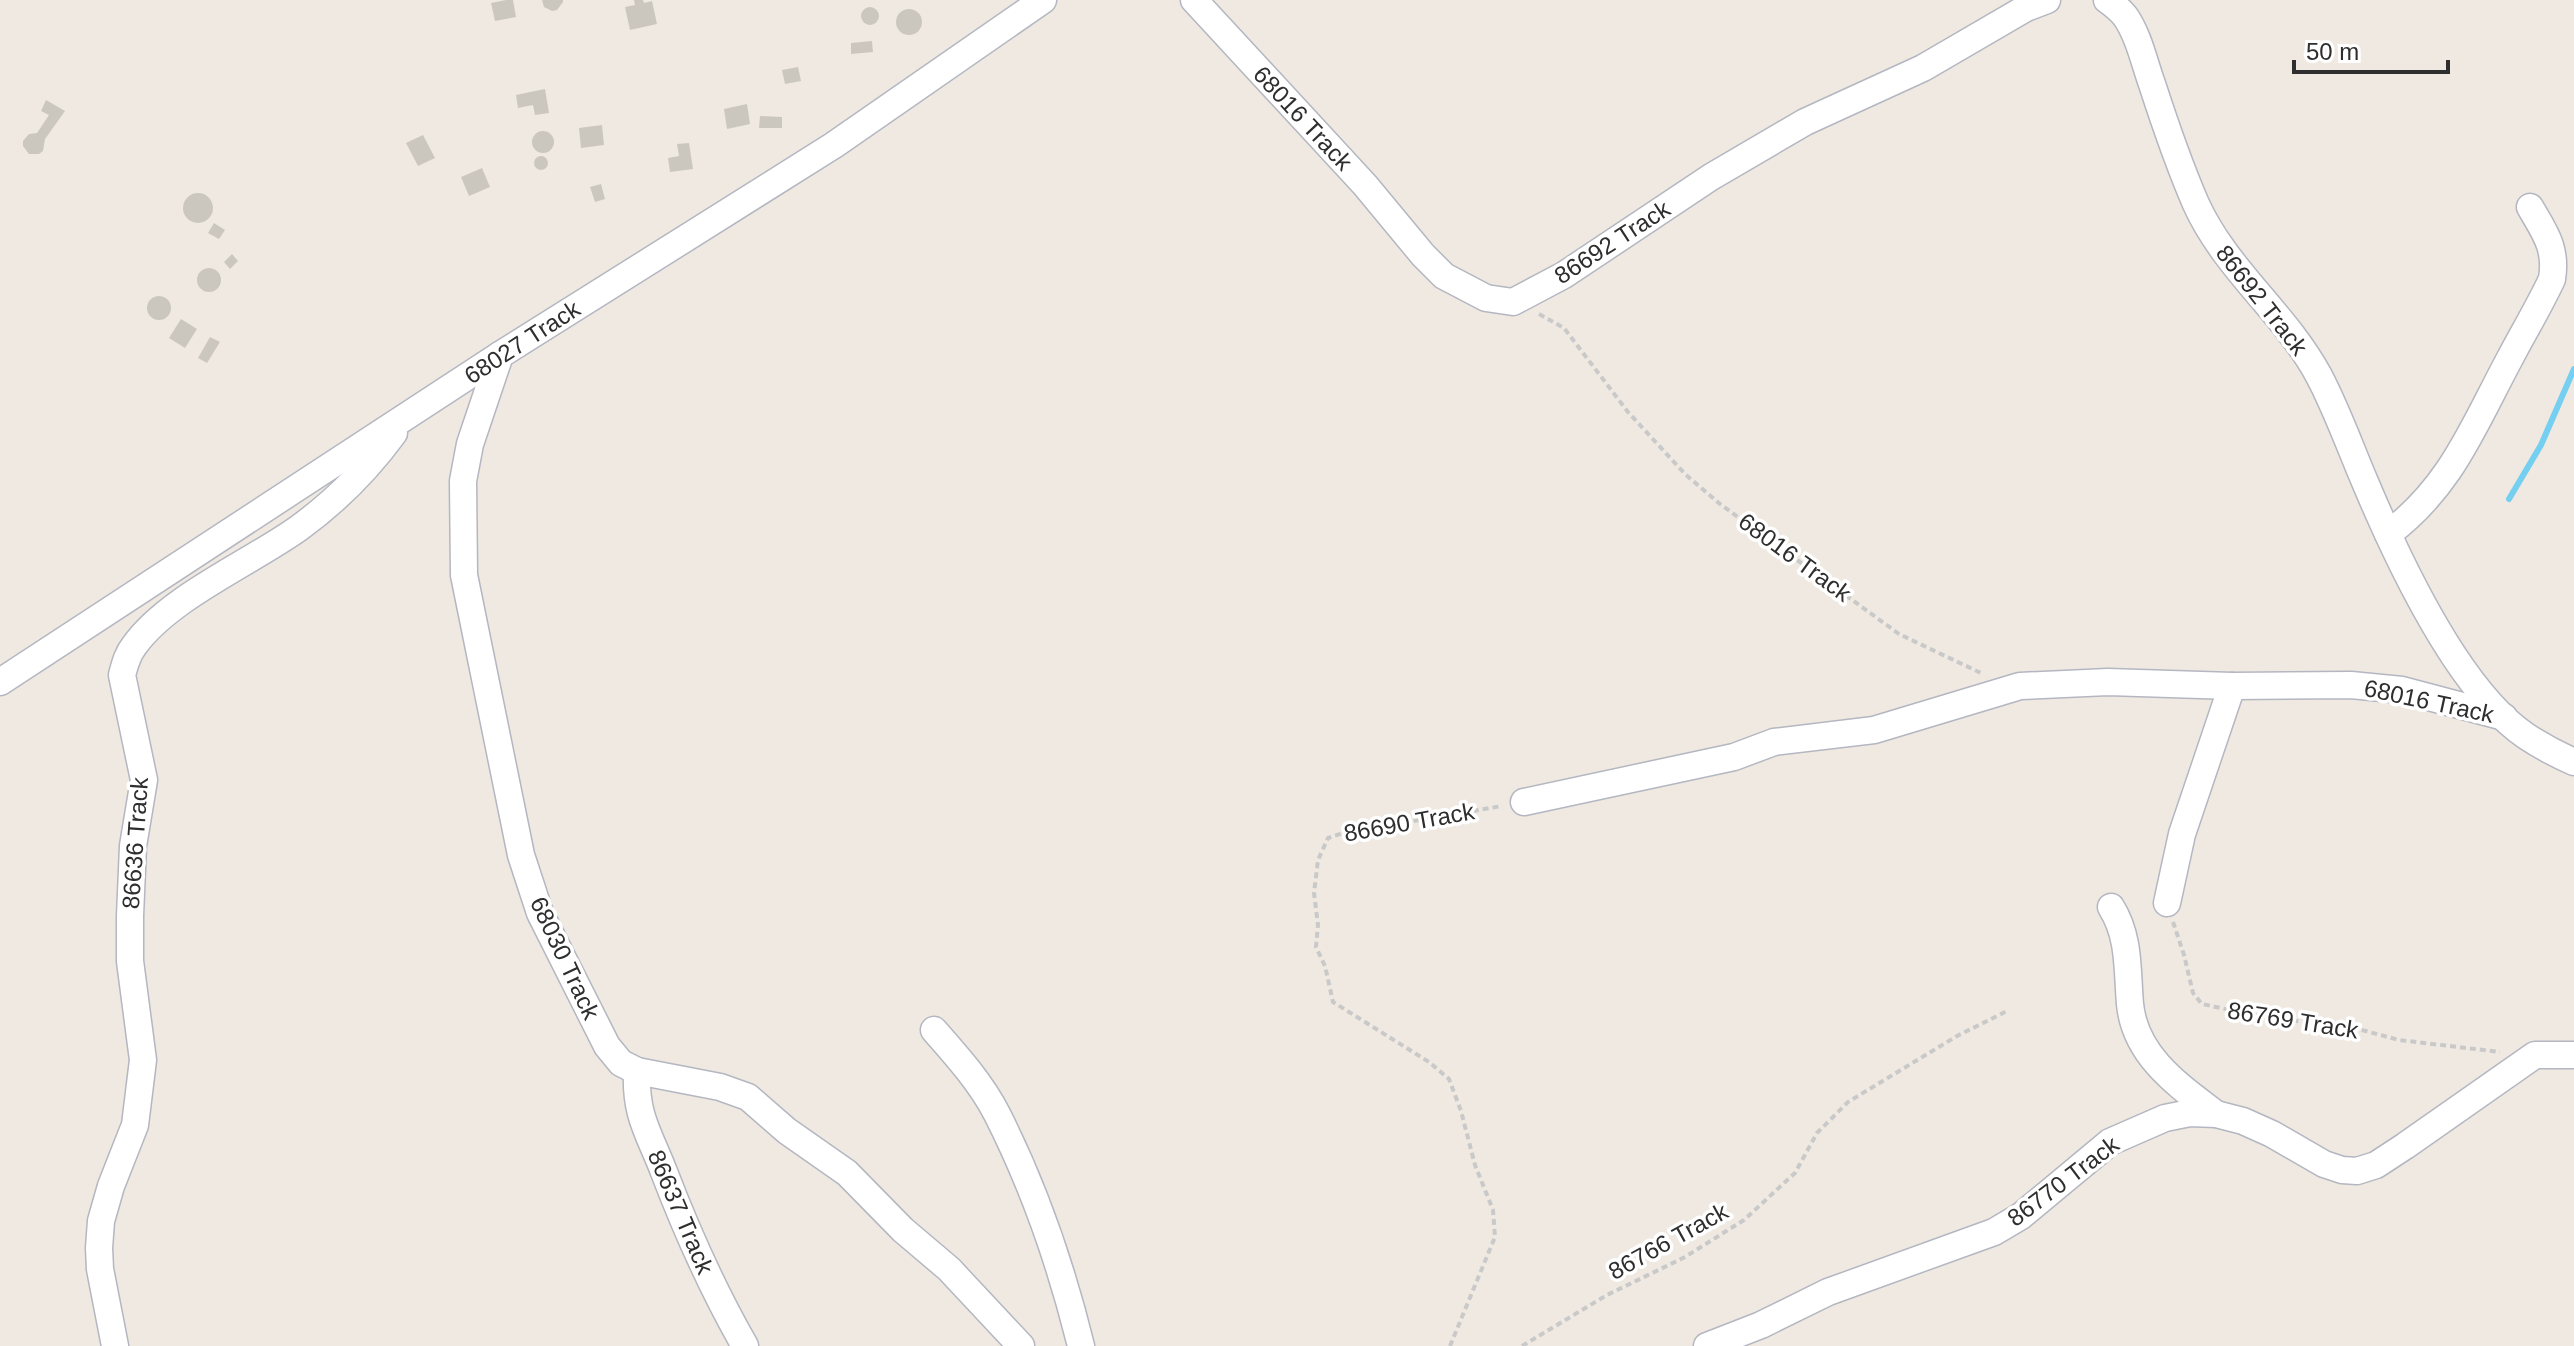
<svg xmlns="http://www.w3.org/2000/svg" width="2574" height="1346" font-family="Arial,sans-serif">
<rect width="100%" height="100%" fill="#efe9e1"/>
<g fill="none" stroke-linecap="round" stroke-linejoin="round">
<polyline stroke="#75cff0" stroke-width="6" points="2509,499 2541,445 2574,369"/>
</g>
<g fill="#cbc7bf">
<polygon points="506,0 513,0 516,17 495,21 491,3"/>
<polygon points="542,0 563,0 563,2 557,10 552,11 544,7"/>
<polygon points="634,0 643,0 644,3 652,1 657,24 630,30 625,7 635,5"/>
<circle cx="870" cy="16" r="9"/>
<circle cx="909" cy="22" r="13"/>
<polygon points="872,41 873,52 851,54 851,43"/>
<polygon points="798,67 801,81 785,84 782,70"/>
<polygon points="545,89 549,113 535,115 533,105 518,108 516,95"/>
<polygon points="46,100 65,111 45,139 43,151 39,154 29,154 23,146 23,141 29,134 37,133 49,115 41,111"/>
<polygon points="747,104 750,124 727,129 724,109"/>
<polygon points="760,116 782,117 782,128 759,128"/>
<polygon points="602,125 604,145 581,148 579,128"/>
<circle cx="543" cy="142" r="11"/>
<polygon points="423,135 435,158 418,166 406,143"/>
<polygon points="689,143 693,169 670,172 668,158 679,156 677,144"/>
<circle cx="541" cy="163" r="7"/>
<polygon points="482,168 490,187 469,196 461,177"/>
<polygon points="601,184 605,199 595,202 590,187"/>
<circle cx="198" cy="208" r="15"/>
<polygon points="214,223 225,230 219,239 208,233"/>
<polygon points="232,254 238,261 230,269 224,262"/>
<circle cx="209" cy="280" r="12"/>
<circle cx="159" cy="308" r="12"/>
<polygon points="181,319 197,329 185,348 169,338"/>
<polygon points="210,337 220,342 207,363 198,358"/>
</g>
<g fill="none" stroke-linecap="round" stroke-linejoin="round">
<g stroke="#b4b7c1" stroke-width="29">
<g id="minor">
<polyline points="1194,0 1365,185 1423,255 1444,276 1486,298 1513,302 1564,275 1711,177 1805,122 1923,68 2026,8 2047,0"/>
<path d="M2107 0C2114 5 2120 10 2125 16 2139 36 2144 62 2152 84 2165 124 2179 165 2196 204 2226 270 2285 313 2319 376 2337 410 2350 447 2365 482 2397 558 2457 689 2526 736 2541 746 2558 755 2574 762"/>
<polyline points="500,355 470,444 463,481 464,575 521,855 540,913 607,1046 621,1063 637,1071 720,1087 748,1097 787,1131 847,1173 903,1230 949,1269 1021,1346"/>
<path d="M2388 534C2451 487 2473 427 2509 360 2523 333 2539 307 2552 279 2557 248 2545 233 2530 207"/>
<polyline points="0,682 500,355 834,145 1043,0"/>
<polyline points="1524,802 1734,757 1774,742 1874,730 2020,686 2108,682 2232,686 2351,685 2402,690 2504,717"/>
<polyline points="2167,903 2182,834 2232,686"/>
<path d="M2111 907C2130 937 2127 970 2130 1004 2135 1056 2178 1085 2216 1114"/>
<path d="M934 1030C957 1056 981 1083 997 1114 1033 1185 1062 1269 1081 1346"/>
<path d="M637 1071C635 1116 649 1133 664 1172 687 1232 713 1290 745 1346"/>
<path d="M115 1346 100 1269 99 1248 101 1221 111 1186 135 1125 143 1060 130 961V916L133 846 144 780 122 675C125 664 127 655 134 646 168 598 250 563 299 528 336 501 367 470 394 433"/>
<polyline points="1707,1346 1761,1325 1828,1292 1994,1232 2021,1216 2110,1142 2165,1118 2190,1113 2216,1114 2243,1121 2272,1134 2324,1164 2342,1170 2357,1171 2376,1165 2405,1146 2535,1055 2574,1055"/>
</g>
</g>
<g stroke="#c9c9c9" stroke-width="4" stroke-dasharray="6 4" stroke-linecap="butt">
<polyline points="1539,314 1564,328 1628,412 1685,474 1720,504 1899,634 1983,674"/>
<polyline points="2173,922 2184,955 2193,993 2202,1004 2258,1016 2358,1029 2399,1040 2500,1052"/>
<polyline points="1450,1346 1495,1237 1493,1210 1475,1165 1461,1111 1449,1079 1429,1062 1333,1002 1325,966 1316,947 1318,925 1314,893 1318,860 1328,838 1343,833 1502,806"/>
<polyline points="1522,1346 1607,1295 1685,1257 1744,1220 1795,1173 1817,1133 1848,1102 1957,1036 2007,1011"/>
</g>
<use href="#minor" stroke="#fff" stroke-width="26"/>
</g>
<g text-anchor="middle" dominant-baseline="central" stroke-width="7" stroke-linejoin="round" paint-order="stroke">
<g font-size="24" fill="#2e2e2e" stroke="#fff">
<text transform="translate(1303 118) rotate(47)">68016 Track</text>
<text transform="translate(1612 242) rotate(-33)">86692 Track</text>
<text transform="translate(2262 300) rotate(52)">86692 Track</text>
<text transform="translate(522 342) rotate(-33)">68027 Track</text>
<text transform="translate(1795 557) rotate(36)">68016 Track</text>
<text transform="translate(2429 701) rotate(12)">68016 Track</text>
<text transform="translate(1409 822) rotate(-10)">86690 Track</text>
<text transform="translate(135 843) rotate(-86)">86636 Track</text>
<text transform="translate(565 958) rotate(65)">68030 Track</text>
<text transform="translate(2293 1020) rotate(9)">86769 Track</text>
<text transform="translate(2063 1181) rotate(-37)">86770 Track</text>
<text transform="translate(681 1212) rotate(67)">86637 Track</text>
<text transform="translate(1668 1241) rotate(-29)">86766 Track</text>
</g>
</g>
<path d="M2294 60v12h154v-12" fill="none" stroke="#2e2e2e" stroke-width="4"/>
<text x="2306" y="60" font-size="24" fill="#2e2e2e" stroke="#ffffff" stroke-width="6" paint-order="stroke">50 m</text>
</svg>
